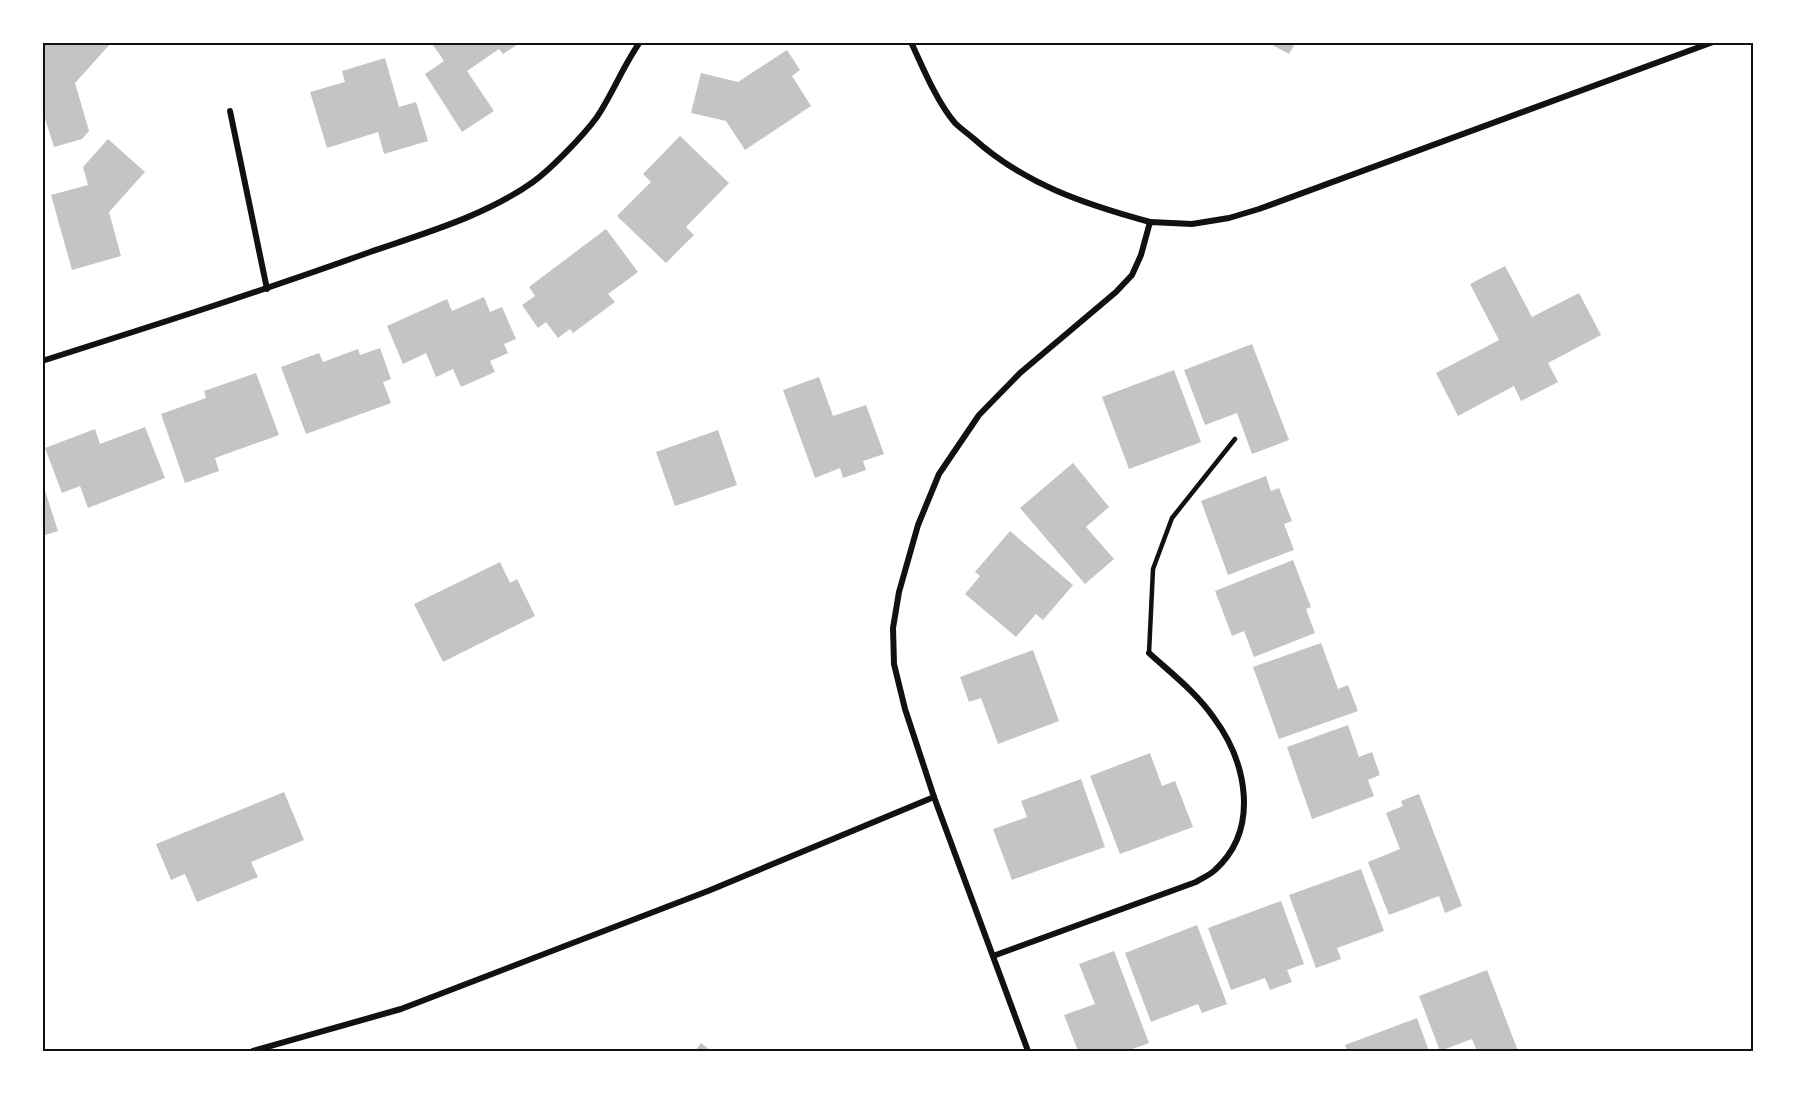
<svg xmlns="http://www.w3.org/2000/svg" width="1795" height="1093" font-family="'Exo 2',sans-serif">
<rect width="100%" height="100%" fill="#fff"/>
<g fill="#c4c4c4">
<polygon points="42,42 111,43 75,83 89,131 82,139 54,147 42,109"/>
<polygon points="431,42 521,42 503,54 499,49 467,71 494,111 462,132 425,74 444,61"/>
<polygon points="1267,42 1296,42 1289,54"/>
<polygon points="787,50 800,70 792,76 811,106 745,150 726,121 691,113 701,73 738,82"/>
<polygon points="385,58 399,107 416,102 428,141 384,154 378,132 327,148 310,92 345,82 342,71"/>
<polygon points="680,136 729,183 686,227 694,235 666,263 617,216 651,182 643,174"/>
<polygon points="108,139 145,172 109,212 121,256 72,270 51,195 88,185 83,167"/>
<polygon points="606,229 638,272 608,294 615,302 573,333 570,329 558,338 546,322 538,328 522,305 535,296 529,287"/>
<polygon points="1505,266 1532,317 1579,293 1601,335 1548,363 1558,382 1521,401 1514,386 1458,416 1436,373 1499,340 1470,284"/>
<polygon points="484,297 490,312 502,307 516,339 504,344 508,353 490,361 495,372 461,387 453,369 436,377 426,353 403,364 387,326 447,299 452,311"/>
<polygon points="1252,344 1289,440 1252,454 1237,413 1205,425 1184,370"/>
<polygon points="380,348 391,379 383,382 391,403 306,434 281,367 319,353 323,362 358,349 360,355"/>
<polygon points="1174,370 1201,442 1129,469 1102,397"/>
<polygon points="256,373 279,435 215,458 219,471 185,483 161,414 206,398 204,391"/>
<polygon points="819,377 833,416 866,405 884,454 863,461 866,470 843,478 840,468 815,478 783,390"/>
<polygon points="145,427 165,478 88,508 80,486 62,493 45,448 95,429 100,444"/>
<polygon points="718,430 737,485 675,506 656,452"/>
<polygon points="1073,463 1109,507 1086,527 1114,559 1085,584 1020,508"/>
<polygon points="1266,476 1271,491 1279,488 1292,521 1284,524 1294,550 1228,575 1201,501"/>
<polygon points="42,481 58,531 42,536"/>
<polygon points="1010,531 1073,585 1043,620 1036,614 1016,637 965,594 980,576 975,572"/>
<polygon points="1293,560 1311,607 1306,609 1315,633 1254,657 1244,631 1232,636 1215,591"/>
<polygon points="500,562 510,583 517,579 535,616 443,662 414,604"/>
<polygon points="1321,643 1338,689 1348,685 1358,711 1279,739 1253,667"/>
<polygon points="1033,650 1059,721 998,744 981,698 969,702 960,677"/>
<polygon points="1348,725 1359,757 1372,752 1380,775 1368,780 1374,796 1312,819 1287,747"/>
<polygon points="1150,753 1162,786 1175,781 1193,827 1120,854 1090,776"/>
<polygon points="1081,779 1105,847 1012,880 993,829 1027,817 1021,801"/>
<polygon points="284,792 304,840 251,862 258,877 197,902 185,874 171,880 156,844"/>
<polygon points="1419,794 1462,906 1445,913 1439,896 1389,915 1368,862 1400,849 1386,813 1403,806 1401,801"/>
<polygon points="1361,869 1384,931 1337,948 1341,959 1316,968 1289,895"/>
<polygon points="1281,901 1304,964 1287,970 1292,982 1270,990 1265,978 1231,990 1208,928"/>
<polygon points="1197,925 1227,1004 1202,1013 1198,1004 1151,1022 1125,953"/>
<polygon points="1114,951 1149,1043 1127,1051 1078,1051 1064,1015 1095,1004 1079,964"/>
<polygon points="1487,970 1518,1051 1477,1051 1472,1039 1440,1051 1419,996"/>
<polygon points="1417,1018 1429,1051 1347,1051 1345,1045"/>
<polygon points="701,1043 711,1051 695,1051"/>
</g>
<g fill="none" stroke-linecap="round" stroke-linejoin="round">
<polyline stroke="#111" stroke-width="4.5" points="1149,653 1153,569 1172,518 1235,439"/>
<g stroke="#111" stroke-width="6">
<path d="M911 42C923 68 937 102 955 123 960 128 967 133 973 138 1024 184 1084 204 1150 222"/>
<polyline points="230,111 267,289"/>
<path d="M42 361C152 326 262 291 370 252 425 233 485 216 533 182 552 168 583 136 597 117 613 93 623 66 640 42"/>
<path d="M993 956 1196 882C1202 878 1210 875 1215 870 1260 829 1247 763 1214 718 1197 693 1171 673 1149 653"/>
<polyline points="253,1051 401,1009 708,891 934,797"/>
<polyline points="1028,1051 934,797 905,709 894,664 893,628 899,592 918,525 939,474 979,415 1020,373 1116,292 1132,275 1141,255 1150,222 1192,224 1229,218 1259,209 1713,42"/>
</g>
</g>
<rect width="1795" height="1093" fill="none" stroke="#ffffff" stroke-width="87"/>
<rect x="44" y="44" width="1708" height="1006" fill="none" stroke="#111" stroke-width="2"/>
</svg>
